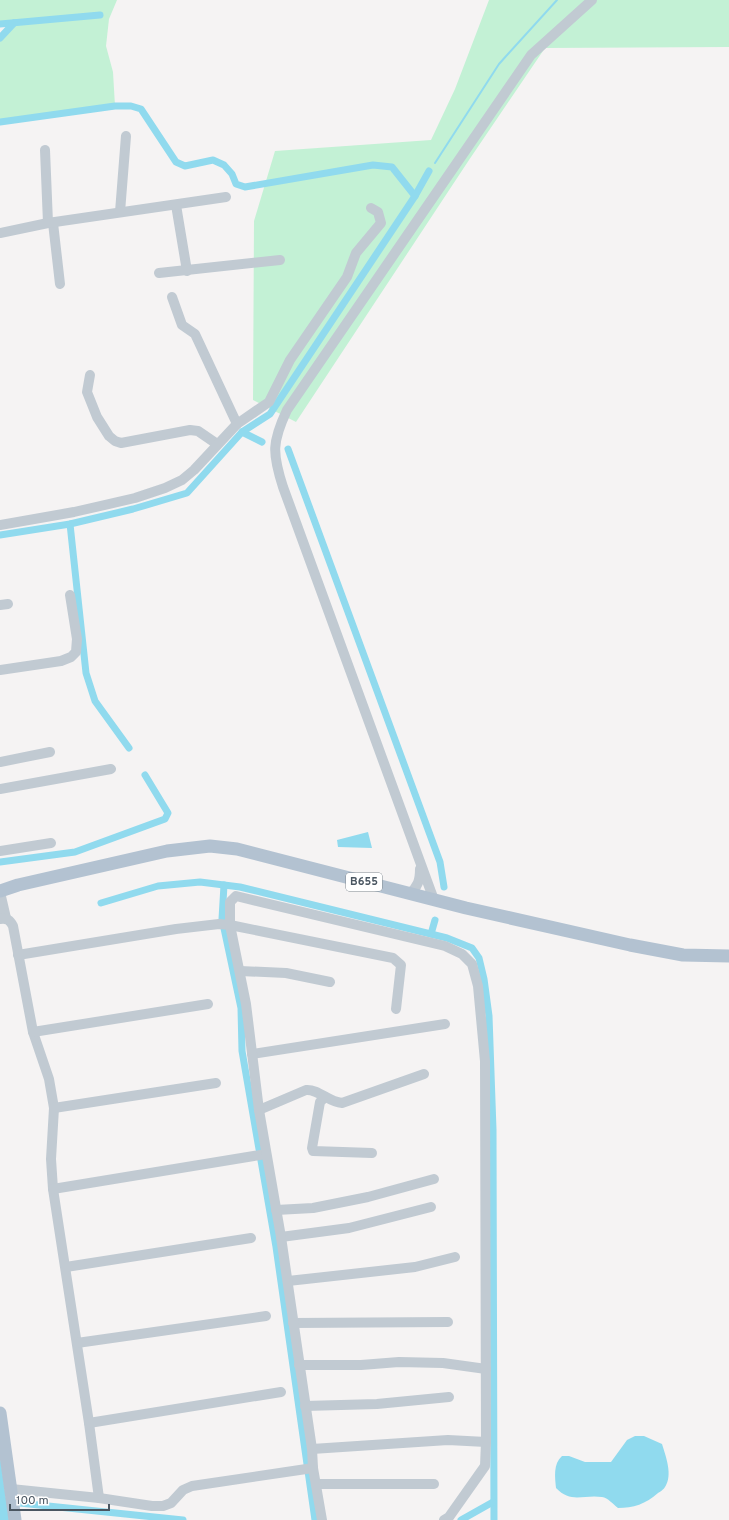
<svg xmlns="http://www.w3.org/2000/svg" width="729" height="1520" font-family="Overpass,sans-serif">
<rect width="100%" height="100%" fill="#f5f3f3"/>
<g fill="#c3f1d5">
<polygon points="0,0 117,0 109,19 106,46 113,72 115,106 0,122 0,38 13,23 0,24"/>
<polygon points="489,0 729,0 729,47 545,48 469,160 296,422 253,400 254,221 275,151 431,140 455,89"/>
</g>
<g fill="#90daee">
<polygon points="368,832 372,848 338,847 337,840"/>
<path d="M635 1436H644L662 1444C666 1457 673 1475 665 1487 664 1489 660 1492 658 1493 646 1504 633 1508 618 1508 613 1504 608 1498 602 1497 584 1494 571 1504 556 1488 555 1477 553 1464 562 1456H569L585 1462H611L627 1440Z"/>
<polygon points="0,1455 9,1520 0,1520"/>
</g>
<g fill="none" stroke-linecap="round" stroke-linejoin="round">
<polyline stroke="#90daee" stroke-width="2" points="435,163 499,64 557,0"/>
<g stroke="#90daee" stroke-width="7">
<polyline points="0,24 100,15"/>
<polyline points="0,38 14,23"/>
<polyline points="0,122 115,106 131,106 141,109 176,162 185,166 213,160 224,165 232,174 236,184 245,187 373,165 392,167 415,196"/>
<polyline points="242,432 262,442"/>
<polyline points="288,449 440,862 444,887"/>
<polyline points="70,524 86,673 95,701 129,748"/>
<polyline points="0,535 70,524 133,509 187,493 242,432 270,414 415,196 429,171"/>
<polyline points="0,862 75,852 165,819 168,813 145,775"/>
<polyline points="224,885 222,919 241,1008 242,1051 276,1247 315,1520"/>
<polyline points="101,903 158,886 200,882 240,887 447,938 472,948 479,958 484,979 489,1016 493,1129 494,1520"/>
<polyline points="431,934 435,920"/>
<polyline points="0,1501 183,1520"/>
<polyline points="461,1520 493,1502"/>
</g>
<g stroke="#c1cad2" stroke-width="10">
<polyline points="45,150 48,223"/>
<polyline points="176,205 187,271"/>
<polyline points="120,212 126,136"/>
<polyline points="53,223 60,284"/>
<polyline points="0,233 48,223 226,197"/>
<polyline points="159,273 280,260"/>
<polyline points="172,297 182,325 195,334 237,424"/>
<polyline points="90,375 87,392 97,417 109,436 115,441 121,443 190,430 198,431 217,444"/>
<polyline points="0,525 74,512 135,498 165,488 182,480 194,470 237,424 269,402 290,360 347,277 356,253 381,223 378,212 371,208"/>
<polyline points="0,605 8,604"/>
<polyline points="0,670 61,661 71,657 76,652 77,639 70,595"/>
<polyline points="0,762 50,752"/>
<polyline points="0,789 111,769"/>
<polyline points="0,851 51,843"/>
<polyline points="0,892 6,918"/>
<path d="M409 894C418 887 420 880 420 869"/>
<path d="M434 900 283 487C272 453 272 442 287 410L531 55 592 0"/>
<path d="M0 919C7 918 10 920 13 926L33 1032 49 1079 54 1108 51 1159 53 1189 89 1423 99 1498"/>
<polyline points="18,955 176,929 219,924 230,925 393,958 401,965 396,1009"/>
<polyline points="240,971 286,973 330,982"/>
<polyline points="33,1032 208,1004"/>
<polyline points="252,1054 445,1024"/>
<polyline points="325,1097 320,1102 312,1148 313,1151 372,1153"/>
<polyline points="54,1108 216,1083"/>
<path d="M259 1110 306 1090C319 1089 328 1102 342 1103L424 1074"/>
<polyline points="53,1189 266,1154"/>
<polyline points="276,1210 313,1208 368,1197 434,1179"/>
<polyline points="281,1237 349,1228 431,1207"/>
<polyline points="66,1267 251,1238"/>
<polyline points="288,1281 415,1267 455,1257"/>
<polyline points="293,1323 448,1322"/>
<polyline points="77,1343 266,1316"/>
<polyline points="299,1365 361,1365 399,1362 443,1363 486,1369"/>
<polyline points="305,1406 377,1404 449,1397"/>
<polyline points="89,1423 281,1392"/>
<polyline points="312,1449 448,1440 486,1442"/>
<polyline points="316,1484 434,1484"/>
<polyline points="11,1489 99,1498 152,1506 163,1506 171,1503 183,1490 192,1486 313,1468"/>
<polyline points="322,1520 313,1468 312,1449 281,1237 259,1110 246,1004 230,925 230,902 236,896 445,946 462,954 472,964 478,986 485,1061 486,1442 485,1466 449,1517 444,1520"/>
</g>
<g stroke="#b3c2d1" stroke-width="13">
<polyline points="0,891 18,885 167,851 210,846 237,849 466,908 630,945 683,955 729,956"/>
<polyline points="0,1413 15,1520"/>
</g>
</g>
<g text-anchor="middle" dominant-baseline="central" stroke-width="3" stroke-linejoin="round" paint-order="stroke">
<rect fill="#fff" stroke="#808990" stroke-width="1" x="346" y="873" width="36" height="18" rx="3"/>
<g font-size="11" font-weight="bold" fill="#4a5661">
<text x="364" y="882">B655</text>
</g>
</g>
<path d="M10 1504v6h99v-6" fill="none" stroke="#4a5661" stroke-width="2"/>
<text x="16" y="1504" font-size="12" fill="#4a5661" stroke="#ffffff" stroke-width="3" paint-order="stroke">100 m</text>
</svg>
